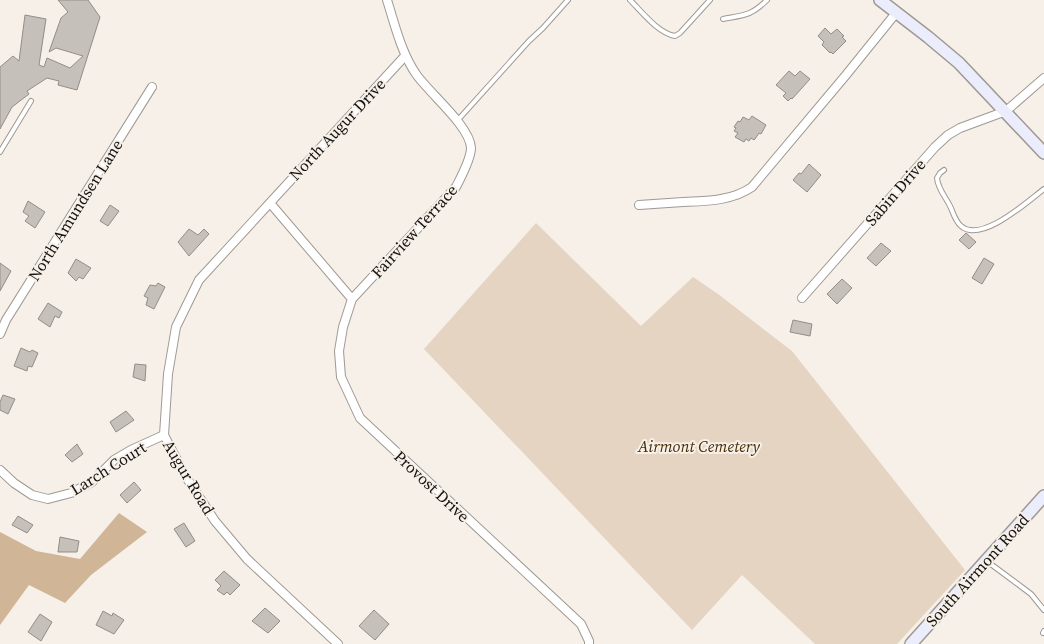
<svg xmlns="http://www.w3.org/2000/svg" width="1044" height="644" font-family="'Source Serif 4',serif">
<rect width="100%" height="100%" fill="#f6f0e9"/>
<polygon fill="#e5d4c1" points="536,223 641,326 693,277 718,294 792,351 965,570 897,644 815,644 742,575 692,630 424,349"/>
<polygon fill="#d0b596" points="119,513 147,532 91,575 65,603 29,585 0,625 0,532 36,551 80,559"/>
<g fill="#c6c0ba" stroke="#928d86">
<polygon points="58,0 88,0 100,17 77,90 58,85 59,81 47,78 27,91 29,94 12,107 0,129 0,67 13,56 19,61 25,15 46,19 39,65 44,67 47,58 70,68 83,56 56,48 49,52 61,18 68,12"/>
<polygon points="825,28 831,34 837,29 844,36 842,37 846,41 833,54 831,52 830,53 822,45 824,42 818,36"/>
<polygon points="789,71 795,76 800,71 810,79 792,99 791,98 788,101 783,96 786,93 776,85"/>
<polygon points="752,116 766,125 761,134 759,133 755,139 754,140 751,138 749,141 746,139 744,142 735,137 738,133 734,131 736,128 734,127 738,121 740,122 743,117 749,120"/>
<polygon points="809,164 821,175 807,192 793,180 799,173 801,174"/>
<polygon points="28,201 45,212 35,228 25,221 29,216 23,212"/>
<polygon points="110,205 119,211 108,226 100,221"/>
<polygon points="189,229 198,235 204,229 209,234 189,256 178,242"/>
<polygon points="966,233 976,242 969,249 959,240"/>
<polygon points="881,243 891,251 876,266 867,258"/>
<polygon points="984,258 994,264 982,284 972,278"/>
<polygon points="76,259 91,268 83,279 79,277 76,281 68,273"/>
<polygon points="0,263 11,271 0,291"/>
<polygon points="842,279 852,288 837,304 827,294"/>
<polygon points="158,283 165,287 154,309 146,305 148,298 144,296 150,285 156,286"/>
<polygon points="48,303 62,312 59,318 55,316 50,327 38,319"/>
<polygon points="793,320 812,324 810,336 790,332"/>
<polygon points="21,348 30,352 32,350 38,353 32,367 28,366 27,371 14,366"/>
<polygon points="135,364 146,365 145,381 133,377"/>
<polygon points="3,395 15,399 8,414 0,410 0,402"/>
<polygon points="126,411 134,420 116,432 110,422"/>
<polygon points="77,444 83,454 72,462 65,455"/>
<polygon points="134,482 141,490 127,503 120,495"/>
<polygon points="18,516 33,525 27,533 12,525"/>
<polygon points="184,523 195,541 186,547 174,529"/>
<polygon points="60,537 79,541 77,552 58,552"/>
<polygon points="224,571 240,585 230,595 227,592 224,595 217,590 221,586 215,580"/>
<polygon points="265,608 280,621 268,633 252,621"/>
<polygon points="374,610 389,624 375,640 359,626"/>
<polygon points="103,611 112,616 113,613 124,620 114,634 96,625"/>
<polygon points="40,614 52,622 41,641 28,632"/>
</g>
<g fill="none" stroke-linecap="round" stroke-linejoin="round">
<g stroke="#9f9993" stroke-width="6">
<g id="lane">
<path d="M630 0C642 12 658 33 675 36L680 33 710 0"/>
<path d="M723 19C744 15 751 16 767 0"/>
<polyline points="457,121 529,41 543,28 568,0"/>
<polyline points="0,152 31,101"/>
<path d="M944 170 940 173 937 178C938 189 945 196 950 206 953 212 955 221 961 226 981 244 1028 201 1044 189"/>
<polyline points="988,562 1031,594 1044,610"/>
<polyline points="1043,633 1044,631"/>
</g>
</g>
<g stroke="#9f9993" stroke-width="10">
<g id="street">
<path d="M387 0C395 25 401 52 416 74 429 93 470 126 471 148 471 159 461 177 456 187L352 299 343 327 339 351 341 377 360 418 581 624 589 641V644"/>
<polyline points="270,203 352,299"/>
<path d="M639 205C653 204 668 203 683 202 706 201 732 201 752 187L846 75 896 13"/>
<polyline points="802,298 935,147 948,135 960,128 1006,111 1044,78"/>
<polyline points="0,334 6,320 152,87"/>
<polyline points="0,470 14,483 32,495 48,499 71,493 92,482 114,460 131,450 164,435"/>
<polyline points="338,644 247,559 215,521 186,477 164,435 168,374 176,327 199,280 405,56"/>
</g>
</g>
<g stroke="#9f9993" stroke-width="14">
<g id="secondary">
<polyline points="880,0 928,37 959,63 1044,153"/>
<polyline points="911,644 1044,496"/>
</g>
</g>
<use href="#lane" stroke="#fff" stroke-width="4"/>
<use href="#street" stroke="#fff" stroke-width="8"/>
<use href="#secondary" stroke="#ebecfc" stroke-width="11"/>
</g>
<g text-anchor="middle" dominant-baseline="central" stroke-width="4" stroke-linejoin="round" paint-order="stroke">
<g font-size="16" fill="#14120f" stroke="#f6f0e9">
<text transform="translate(337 129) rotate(-47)">North Augur Drive</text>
<text transform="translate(895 192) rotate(-49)">Sabin Drive</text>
<text transform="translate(75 210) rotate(-58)">North Amundsen Lane</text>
<text transform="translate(414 231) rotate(-48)">Fairview Terrace</text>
<text transform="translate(108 468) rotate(-32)">Larch Court</text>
<text transform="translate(189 477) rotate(59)">Augur Road</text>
<text transform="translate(432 486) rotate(43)">Provost Drive</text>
<text transform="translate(977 570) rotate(-48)">South Airmont Road</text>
</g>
<g font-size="16" font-style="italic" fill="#482c04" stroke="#f6f0e9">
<text x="699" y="446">Airmont Cemetery</text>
</g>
</g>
</svg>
